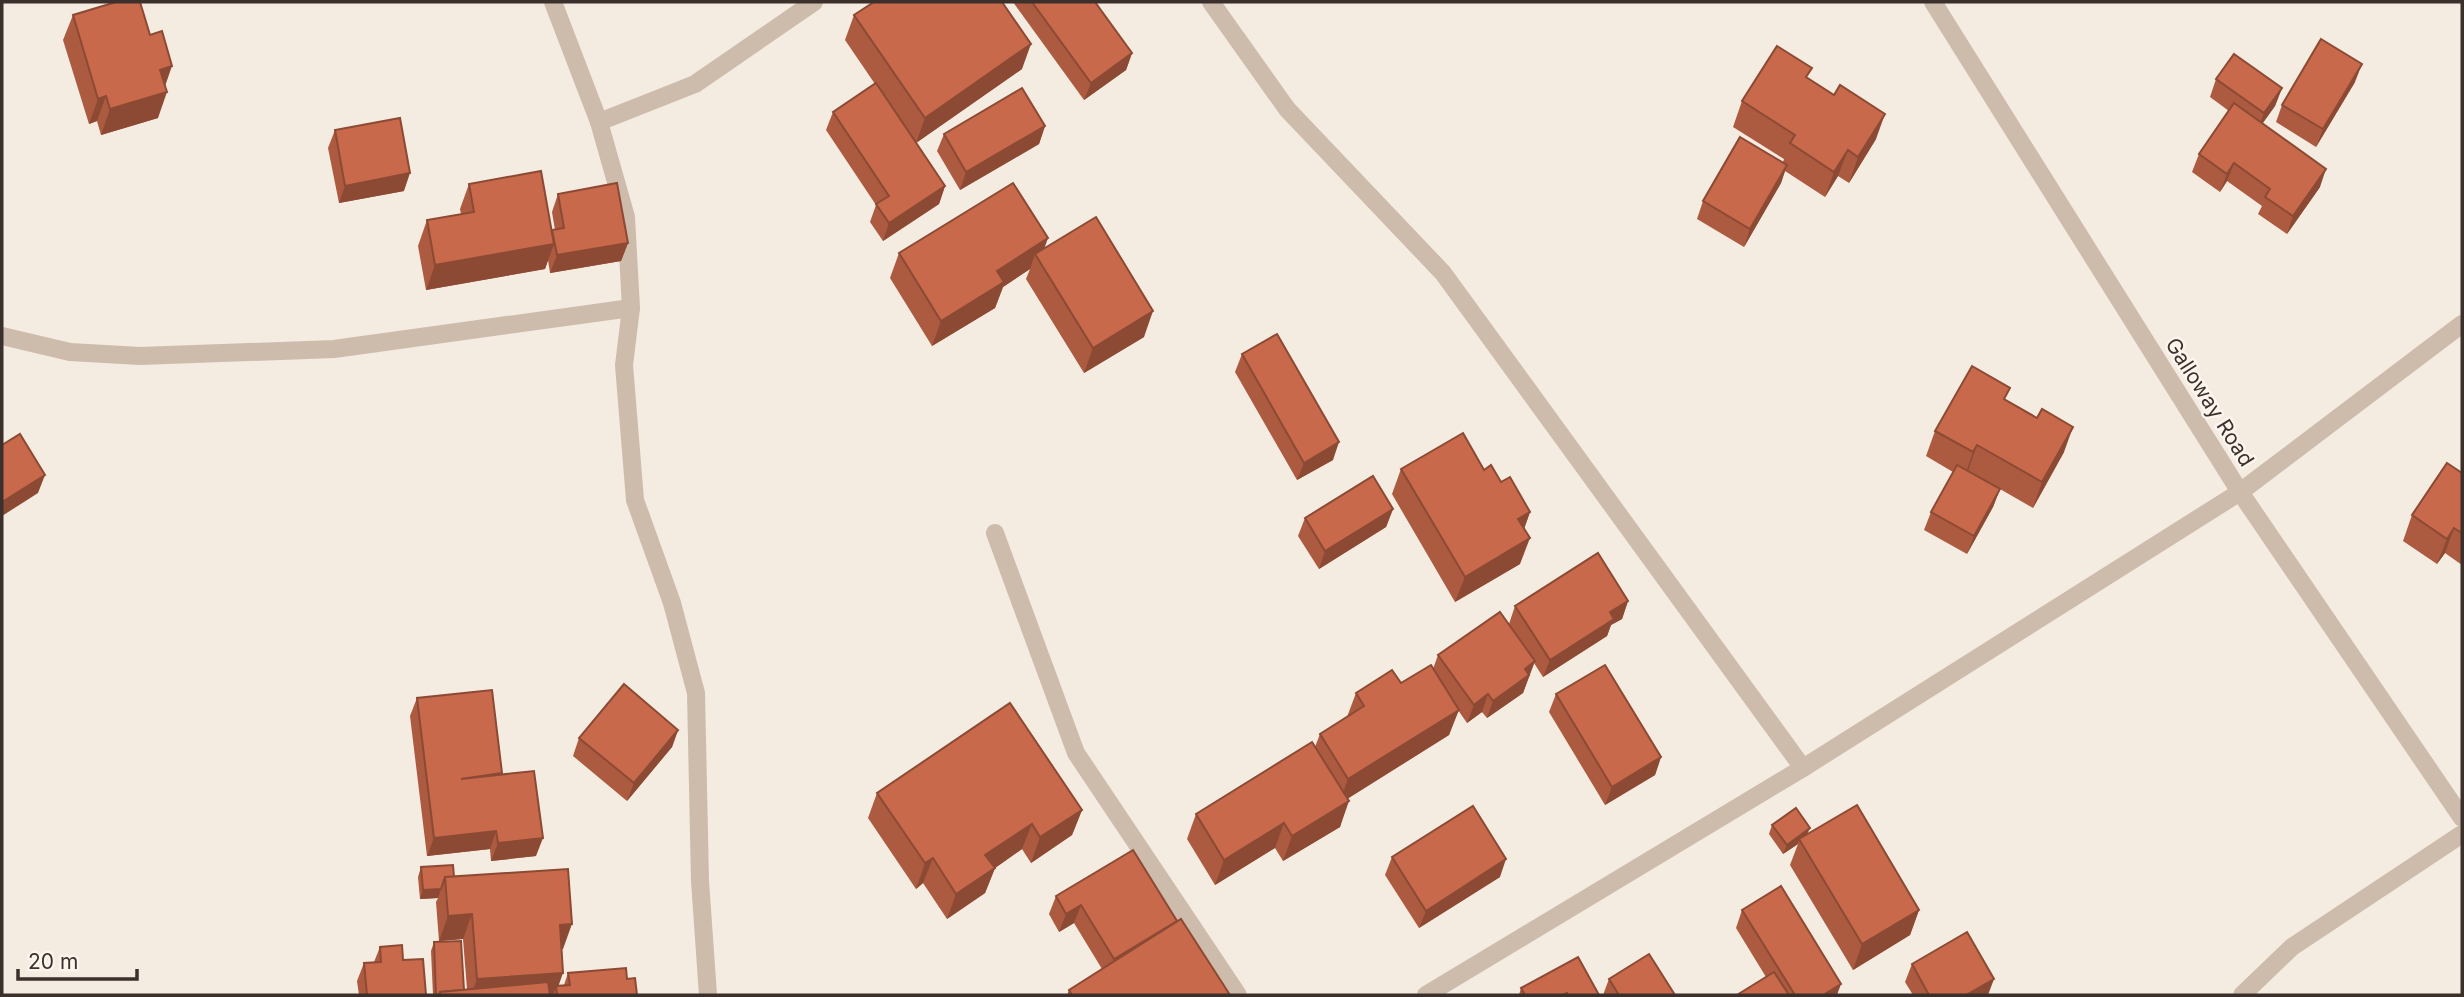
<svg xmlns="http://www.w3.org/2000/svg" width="2464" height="997" font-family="Inter,sans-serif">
<rect width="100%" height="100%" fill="#f4ebe1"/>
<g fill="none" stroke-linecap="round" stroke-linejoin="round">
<g stroke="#cdbbac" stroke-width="18">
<polyline points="553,2 599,122 626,217 631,308 624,365 635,500 672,603 696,693 700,881 708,995"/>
<polyline points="1211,2 1287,109 1443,273 1803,768"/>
<polyline points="1933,2 2240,492 2462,818"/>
<polyline points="599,122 695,84 814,2"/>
<polyline points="2,336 70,352 140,356 334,349 631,308"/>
<polyline points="995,533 1076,753 1238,995"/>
<polyline points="1426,995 1803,768 2240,492 2462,324"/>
<polyline points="2242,995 2292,947 2462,834"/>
</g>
</g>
<g fill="#ac5a40">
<polygon points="1013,2 1095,2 1132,53 1126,70 1084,100"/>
<polygon points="73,15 158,118 101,135 97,121 89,124 63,40"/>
<polygon points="854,15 1022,69 916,143 945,186 939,204 883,241 870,222 876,205 826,130 833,112 875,84 845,40"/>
<polygon points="1808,78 1876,139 1849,183 1838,176 1825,197 1785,171 1781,183 1744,247 1697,219 1703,201 1783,162 1784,159 1733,127 1742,101"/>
<polygon points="2216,79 2282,88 2275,106 2262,124 2320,187 2287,234 2258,214 2262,206 2227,181 2220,192 2192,172 2199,154 2229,111 2210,97"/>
<polygon points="2355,82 2316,147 2276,122 2282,105"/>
<polygon points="1045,126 1039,144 960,190 937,151 944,134"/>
<polygon points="335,130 404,191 339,203 328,148"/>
<polygon points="469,184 552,232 555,230 552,212 558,194 628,243 621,261 550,273 548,260 545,269 426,290 418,246 427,220 461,214 460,209"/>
<polygon points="1044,248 1144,337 1084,373 1026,279 1030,269 1003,287 995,308 932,346 890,278 899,253"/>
<polygon points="1242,354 1333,460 1297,480 1235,372"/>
<polygon points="2006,400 2064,452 2033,508 2000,489 1993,507 1967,554 1924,530 1931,512 1953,472 1926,456 1935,431"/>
<polygon points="1401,469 1484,470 1501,482 1530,512 1524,529 1520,564 1455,602 1392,494"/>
<polygon points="2462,473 2462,565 2445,553 2437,564 2403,541 2412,515"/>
<polygon points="1393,509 1386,527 1319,569 1298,536 1305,518"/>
<polygon points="1628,601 1622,619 1611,625 1607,636 1543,677 1534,663 1523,693 1487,718 1482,712 1467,723 1458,710 1449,735 1347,799 1340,827 1283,861 1275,848 1215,885 1187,839 1196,814 1315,747 1320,734 1347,717 1356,693 1401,683 1433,669 1438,655 1509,624 1515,606"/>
<polygon points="1556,694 1661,757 1655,775 1605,805 1549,712"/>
<polygon points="417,698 501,774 536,856 491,861 490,849 427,856 410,716"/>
<polygon points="678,730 672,747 627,801 573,756 579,738"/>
<polygon points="877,793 1082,810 1072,835 1031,863 1022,849 995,868 985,893 947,919 923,883 916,889 868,818"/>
<polygon points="1772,825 1808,834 1919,910 1910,935 1853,970 1790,865 1798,844 1783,854 1769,834"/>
<polygon points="1392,857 1500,877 1419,928 1385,875"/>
<polygon points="421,867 454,877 563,949 562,949 558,985 564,985 568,973 627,979 637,995 433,995 431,951 434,942 464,990 467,989 463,939 439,941 436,902 438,898 420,899 418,877"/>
<polygon points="1056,896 1177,921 1230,995 1067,995 1069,990 1102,969 1074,923 1059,932 1049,914"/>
<polygon points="1742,910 1837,995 1737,995 1766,977 1736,928"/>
<polygon points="380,947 403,960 426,995 359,995 357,981 364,963 374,962"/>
<polygon points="1912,964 1988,995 1913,995 1905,982"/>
<polygon points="1609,979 1675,995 1603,995"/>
<polygon points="1521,988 1599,995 1519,995"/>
</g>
<g fill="#8c4a34">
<polygon points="1031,44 1022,69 916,143 925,118"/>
<polygon points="1132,53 1126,70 1084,100 1091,83"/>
<polygon points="2362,64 2355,82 2316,147 2323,129"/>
<polygon points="172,66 163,92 160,70"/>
<polygon points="2282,88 2275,106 2257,131 2264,113"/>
<polygon points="167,92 158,118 101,135 110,109"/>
<polygon points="106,96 97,121 89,124 98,99"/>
<polygon points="1885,114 1876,139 1849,183 1858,157"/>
<polygon points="1045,126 1039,144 960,190 966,172"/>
<polygon points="1848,150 1838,176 1825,197 1834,172"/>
<polygon points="2234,163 2227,181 2220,192 2227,174"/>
<polygon points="1787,165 1781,183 1744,247 1750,229"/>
<polygon points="2326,169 2320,187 2287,234 2293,216"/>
<polygon points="410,173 404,191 339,203 345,186"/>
<polygon points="945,186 939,204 883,241 889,223"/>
<polygon points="1048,238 1040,261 1035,254 1030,269 1003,287 995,308 932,346 941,321 997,271"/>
<polygon points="628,243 621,261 550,273 557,255"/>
<polygon points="554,244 545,269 426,290 435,265"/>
<polygon points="1153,311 1144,337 1084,373 1093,348"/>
<polygon points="2073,427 2064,452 2033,508 2042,482"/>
<polygon points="1339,442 1333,460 1297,480 1304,463"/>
<polygon points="1977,445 1968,471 1964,478 1973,452"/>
<polygon points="45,475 38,493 2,516 2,502"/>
<polygon points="2000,489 1993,507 1967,554 1974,536"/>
<polygon points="1393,509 1386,527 1319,569 1325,551"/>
<polygon points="1530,512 1521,537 1518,519"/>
<polygon points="2454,528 2445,553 2437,564 2447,539"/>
<polygon points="1530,538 1520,564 1455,602 1465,577"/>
<polygon points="1628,601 1622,619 1611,625 1607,636 1543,677 1550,660 1610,612"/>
<polygon points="1535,661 1523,693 1487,718 1493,701 1525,669"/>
<polygon points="1488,694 1482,712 1467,723 1474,705"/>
<polygon points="1459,710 1449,735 1339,804 1348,779"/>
<polygon points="678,730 672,747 627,801 634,783"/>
<polygon points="1661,757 1655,775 1605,805 1612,787"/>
<polygon points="1349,801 1340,827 1283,861 1292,836"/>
<polygon points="1082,810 1072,835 1031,863 1040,837"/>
<polygon points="1284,823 1275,848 1215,885 1224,860"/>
<polygon points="1032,824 1022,849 995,868 985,893 947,919 956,894 985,855"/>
<polygon points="1810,828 1806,837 1799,839 1798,844 1783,854 1787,845"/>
<polygon points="496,831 490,849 427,856 434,838"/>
<polygon points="543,838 536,856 491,861 498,843"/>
<polygon points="933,858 923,883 916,889 925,863"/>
<polygon points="1506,859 1500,877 1419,928 1426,911"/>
<polygon points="441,889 438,898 420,899 423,890"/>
<polygon points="1081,905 1074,923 1059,932 1066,914"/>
<polygon points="1919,910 1910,935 1853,970 1862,944"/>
<polygon points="472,914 463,939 439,941 448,916"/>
<polygon points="1177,921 1107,977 1114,959"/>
<polygon points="572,924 563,949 551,950 560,925"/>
<polygon points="563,973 557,990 556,986 553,995 471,995 477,979"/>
<polygon points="1994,979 1988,995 1966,995"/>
<polygon points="1841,984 1837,995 1823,995"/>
</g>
<g fill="#c8694b" stroke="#8c4a34" stroke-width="2">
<polygon points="116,2 140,2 150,35 162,31 172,66 160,70 167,92 110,109 106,96 98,99 73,15"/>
<polygon points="874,2 1002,2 1031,44 925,118 854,15"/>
<polygon points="1032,2 1095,2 1132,53 1091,83"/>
<polygon points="2321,39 2362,64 2323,129 2282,105"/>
<polygon points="1777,46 1812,68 1806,77 1834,95 1840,85 1885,114 1858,157 1848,150 1834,172 1790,143 1795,135 1742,101"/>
<polygon points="2234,54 2282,88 2264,113 2216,79"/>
<polygon points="876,83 945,186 889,223 876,204 889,196 833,112"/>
<polygon points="1022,88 1045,126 966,172 944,134"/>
<polygon points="2234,103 2326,169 2293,216 2265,197 2270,189 2234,163 2227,174 2199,154"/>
<polygon points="400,118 410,173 345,186 335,130"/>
<polygon points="1740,137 1787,165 1750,229 1703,201"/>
<polygon points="541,171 554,244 435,265 427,220 474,212 469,184"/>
<polygon points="617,183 628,243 557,255 552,230 564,228 558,194"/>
<polygon points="1013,183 1048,238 997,271 1004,282 941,321 899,253"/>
<polygon points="1096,217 1153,311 1093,348 1035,254"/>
<polygon points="1277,334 1339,442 1304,463 1242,354"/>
<polygon points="1972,366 2010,388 2004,399 2037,418 2042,409 2073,427 2042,482 1977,445 1973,452 1935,431"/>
<polygon points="1463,433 1484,470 1491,465 1501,482 1510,477 1530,512 1518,519 1530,538 1465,577 1401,469"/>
<polygon points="20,434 45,475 2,502 2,445"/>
<polygon points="2447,463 2462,473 2462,533 2454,528 2447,539 2412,515"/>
<polygon points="1957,465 2000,489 1974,536 1931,512"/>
<polygon points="1373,476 1393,509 1325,551 1305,518"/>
<polygon points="1598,553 1628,601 1610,612 1614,619 1550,660 1515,606"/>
<polygon points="1500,612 1535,661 1525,669 1529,675 1493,701 1488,694 1474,705 1438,655"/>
<polygon points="1431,665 1459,710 1348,779 1320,734 1364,706 1356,693 1392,670 1401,683"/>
<polygon points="1605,665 1661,757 1612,787 1556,694"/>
<polygon points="624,684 678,730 634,783 579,738"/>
<polygon points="492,690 502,773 461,779 534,771 543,838 498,843 496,831 434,838 417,698"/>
<polygon points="1010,703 1082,810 1040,837 1032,824 985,855 995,868 956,894 933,858 925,863 877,793"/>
<polygon points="1312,742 1349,801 1292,836 1284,823 1224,860 1196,814"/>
<polygon points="1857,805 1919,910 1862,944 1799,839"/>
<polygon points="1473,806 1506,859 1426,911 1392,857"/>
<polygon points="1796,808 1810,828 1787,845 1772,825"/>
<polygon points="1133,850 1177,921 1114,959 1081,905 1066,914 1056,896"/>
<polygon points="453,865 454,877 445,877 441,889 423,890 421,867"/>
<polygon points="568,869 572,924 560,925 563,973 477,979 472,914 448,916 445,877"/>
<polygon points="1781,886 1841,984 1823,995 1795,995 1742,910"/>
<polygon points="1181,919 1230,995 1072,995 1069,990"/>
<polygon points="1967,932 1994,979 1966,995 1929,995 1912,964"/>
<polygon points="461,941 464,990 440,992 439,995 436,995 434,942"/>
<polygon points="402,945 403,960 423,959 426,995 367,995 364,963 381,962 380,947"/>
<polygon points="1649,954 1675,995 1619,995 1609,979"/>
<polygon points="1578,957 1599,995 1568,995 1567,993 1562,995 1525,995 1521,988"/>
<polygon points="626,968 627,979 635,978 637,995 557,995 556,986 570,985 568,973"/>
<polygon points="1774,972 1789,995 1737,995"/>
<polygon points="548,982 550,995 440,995 440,992"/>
</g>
<g text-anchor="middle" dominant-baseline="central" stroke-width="5" stroke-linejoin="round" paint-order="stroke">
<g font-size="21" fill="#3b302b" stroke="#fbf5ee">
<text transform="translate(2210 402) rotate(58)">Galloway Road</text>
</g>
</g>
<rect width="2464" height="997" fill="none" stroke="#3b302b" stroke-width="7"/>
<path d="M18 969v10h119v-10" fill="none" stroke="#3b302b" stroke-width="3.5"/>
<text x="28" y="969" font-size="21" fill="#3b302b" stroke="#fbf5ee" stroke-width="5" paint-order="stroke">20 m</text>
</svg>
